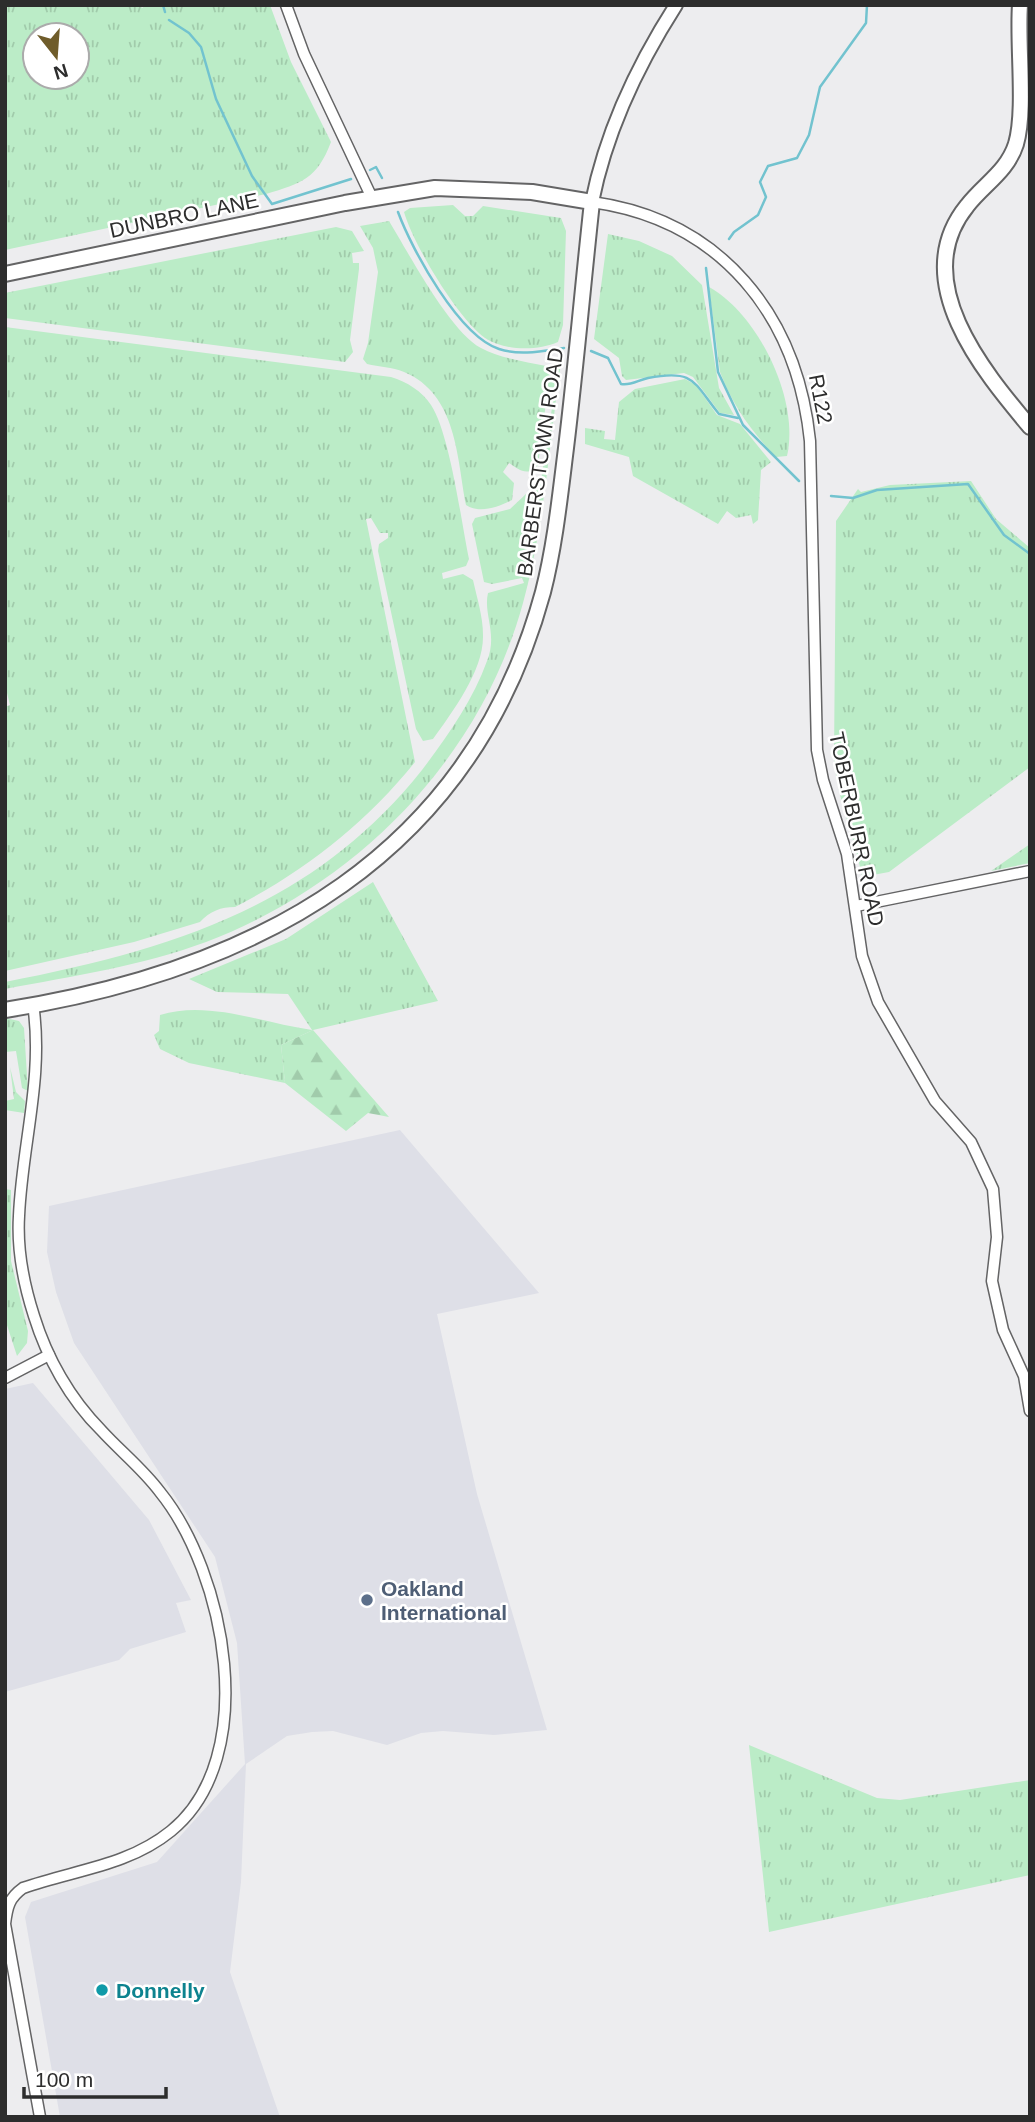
<svg xmlns="http://www.w3.org/2000/svg" width="1035" height="2122" font-family="Arial,sans-serif">
<defs>
<pattern id="grass-tufts" width="24" height="20" patternUnits="userSpaceOnUse" patternTransform="scale(1.75)"><rect width="24" height="20" fill="#bbecc7"/><path d="M3 7l-1-3M5 7V3M7 7l1-3M15 17l-1-3M17 17v-4M19 17l1-3" fill="none" stroke="#a1cbab"/></pattern>
<pattern id="forest-firs" width="22" height="20" patternUnits="userSpaceOnUse" patternTransform="scale(1.75)"><rect width="22" height="20" fill="#bbecc7"/><path d="M5 1l3.5 6h-7zM16 11l3.5 6h-7z" fill="#a1cbab"/></pattern>
</defs>
<rect width="100%" height="100%" fill="#ededef"/>
<g fill="#dedfe7">
<polygon points="400,1130 539,1293 437,1314 477,1494 547,1730 494,1735 443,1731 421,1733 387,1745 333,1731 312,1732 287,1736 246,1764 241,1882 230,1972 280,2117 60,2117 25,1917 31,1902 157,1862 245,1764 237,1643 215,1557 74,1343 56,1292 47,1252 49,1206"/>
<polygon points="33,1383 149,1520 191,1600 176,1603 186,1632 130,1649 119,1660 5,1692 5,1389"/>
</g>
<g fill="url(#grass-tufts)" fill-rule="evenodd">
<path d="M5 5H140L142 8 146 5H270L291 62 331 142C317 179 302 183 266 194L5 250ZM35 35H77V77H35Z"/>
<path d="M453 205 465 216H473L483 206 561 218 566 231 563 325 558 342C537 351 505 351 485 338 458 319 413 244 404 212L410 208Z"/>
<path d="M389 221C408 252 450 332 481 348 503 360 535 363 560 369 549 447 544 527 523 603 480 760 356 885 206 942 141 966 73 976 5 989V982C170 950 313 907 422 770 447 737 473 700 487 661 498 634 483 614 488 593L524 583 522 578 492 584 484 582 472 524 475 518 510 509 541 480 555 388 548 387 538 465C528 477 519 470 509 463L503 472 514 483 512 500C499 507 479 514 466 505 457 458 457 394 404 372 392 367 379 367 367 364L363 359 368 343 378 272 373 248 360 226Z"/>
<polygon points="336,227 352,231 364,251 352,253 353,263 359,263 359,269 350,340 353,352 345,362 5,318 5,293"/>
<polygon points="608,234 639,241 672,256 702,285 719,388 734,415 720,413 693,377 684,373 626,380 622,376 619,358 594,339"/>
<path d="M709 287C758 314 800 400 787 456L776 457C751 431 733 406 720 372Z"/>
<path d="M5 327 391 377C407 382 422 391 431 405 450 434 461 521 469 559L466 566 442 573 443 579 463 574 473 580C477 598 483 617 483 635 484 670 453 711 433 739L423 741 416 729 378 551 379 544 388 538V533H380L371 518 366 519 415 762C365 824 305 871 235 907 221 907 210 911 200 922L134 942 5 971V707L10 705 5 685Z"/>
<polygon points="685,379 696,385 717,415 740,424 771,462 761,470 758,520 753,524 751,515 736,518 727,511 718,524 633,476 629,457 585,444 585,428 605,431 604,439 615,440 619,402 635,389"/>
<path d="M971 481 996 519 1030 548V767L889 872 862 877C855 836 837 800 834 758L836 521 858 489 861 492 890 485Z"/>
<polygon points="1030,844 1030,863 991,871"/>
<path d="M373 882 438 1001 313 1030 281 1045 285 1083 189 1063 160 1049 154 1035 159 1031 160 1015C208 1000 263 1023 312 1030L288 994 217 992 189 979 286 939Z"/>
<polygon points="5,1018 19,1021 24,1028 28,1091 22,1088 16,1051 5,1052"/>
<polygon points="10,1067 16,1092 25,1101 24,1113 5,1110 5,1101 14,1099"/>
<polygon points="5,1189 11,1190 11,1261 28,1331 27,1343 17,1356 5,1319"/>
<polygon points="749,1745 877,1798 900,1800 1030,1780 1030,1875 769,1932"/>
</g>
<polygon fill="url(#forest-firs)" points="313,1030 389,1117 368,1113 346,1131 285,1083 281,1045"/>
<g fill="none" stroke-linecap="round" stroke-linejoin="round">
<g stroke="#72c3cf" stroke-width="2.5">
<polyline points="163,5 165,12"/>
<polyline points="169,20 189,33 201,47 216,99 252,176 272,204 351,179"/>
<polyline points="370,170 376,167 382,178"/>
<path d="M398 212C412 250 459 336 499 349 520 356 543 351 564 348"/>
<polyline points="729,239 734,232 758,215 766,197 760,182 768,166 797,158 809,135 820,87 866,23 867,5"/>
<polyline points="706,268 718,372 743,425 799,481"/>
<path d="M591 351 608 358 621 384C631 386 638 380 648 378 695 369 693 382 719 414L738 418"/>
<polyline points="831,496 853,498 877,490 968,484 1004,535 1030,554"/>
</g>
<g stroke="#646465" stroke-width="13">
<g id="minor">
<polyline points="286,5 304,54 372,198"/>
<path d="M592 202C721 220 797 315 810 441L817 750 823 780 847 854 862 956 878 1002 935 1101 971 1142 993 1189 997 1237 992 1281 1003 1330 1024 1376 1030 1411"/>
<polyline points="856,906 1030,871"/>
<path d="M33 1004C44 1077 22 1144 19 1216 17 1249 24 1285 34 1316 47 1358 70 1399 101 1430 120 1451 143 1469 160 1492 225 1572 262 1757 171 1831 128 1866 74 1870 23 1888 9 1898 7 1907 5 1924L40 2117"/>
<polyline points="5,1378 49,1355"/>
</g>
</g>
<g stroke="#646465" stroke-width="16">
<path id="tertiary" d="M592 202C606 132 637 66 676 5"/>
</g>
<g stroke="#646465" stroke-width="18">
<g id="secondary">
<path d="M1020 5C1017 44 1026 110 1016 144 1007 172 984 184 967 206 907 280 983 371 1030 427"/>
<path d="M5 274 345 203 435 188 532 192 592 202C583 284 576 366 566 448 560 496 555 545 543 592 471 856 259 970 5 1010"/>
</g>
</g>
<use href="#minor" stroke="#fff" stroke-width="10"/>
<use href="#tertiary" stroke="#fff" stroke-width="12"/>
<use href="#secondary" stroke="#fff" stroke-width="14"/>
</g>
<circle fill="#5c6f8a" stroke="#fff" stroke-width="2.5" cx="367" cy="1600" r="7"/>
<circle fill="#0f9aa8" stroke="#fff" stroke-width="2.5" cx="102" cy="1990" r="7"/>
<g text-anchor="middle" dominant-baseline="central" stroke-width="5" stroke-linejoin="round" paint-order="stroke">
<g font-size="21" fill="#2d2d2d" stroke="#fff">
<text transform="translate(184 215) rotate(-12)">DUNBRO LANE</text>
<text transform="translate(821 399) rotate(79)">R122</text>
<text transform="translate(540 462) rotate(-82)">BARBERSTOWN ROAD</text>
<text transform="translate(857 829) rotate(78)">TOBERBURR ROAD</text>
</g>
<g font-size="21" font-weight="bold" fill="#4e5e75" stroke="#fff" text-anchor="start">
<text x="381" y="1588">Oakland<tspan x="381" dy="24">International</tspan></text>
</g>
<g font-size="21" font-weight="bold" fill="#0d838f" stroke="#fff" text-anchor="start">
<text x="116" y="1990">Donnelly</text>
</g>
</g>
<rect width="1035" height="2122" fill="none" stroke="#2d2d2d" stroke-width="14"/>
<g transform="translate(56 56) rotate(163)"><circle r="33" fill="#ffffff" stroke="#ababab" stroke-width="2"/>
<path d="M0-5L12 26L0 18L-12 26Z" fill="#6f5c2a"/>
<text y="-10" font-size="19" font-weight="bold" text-anchor="middle" fill="#2d2d2d">N</text>
</g>
<path d="M24 2087v10h142v-10" fill="none" stroke="#2d2d2d" stroke-width="3.5"/>
<text x="35" y="2087" font-size="21" fill="#2d2d2d" stroke="#ffffff" stroke-width="5" paint-order="stroke">100 m</text>
</svg>
